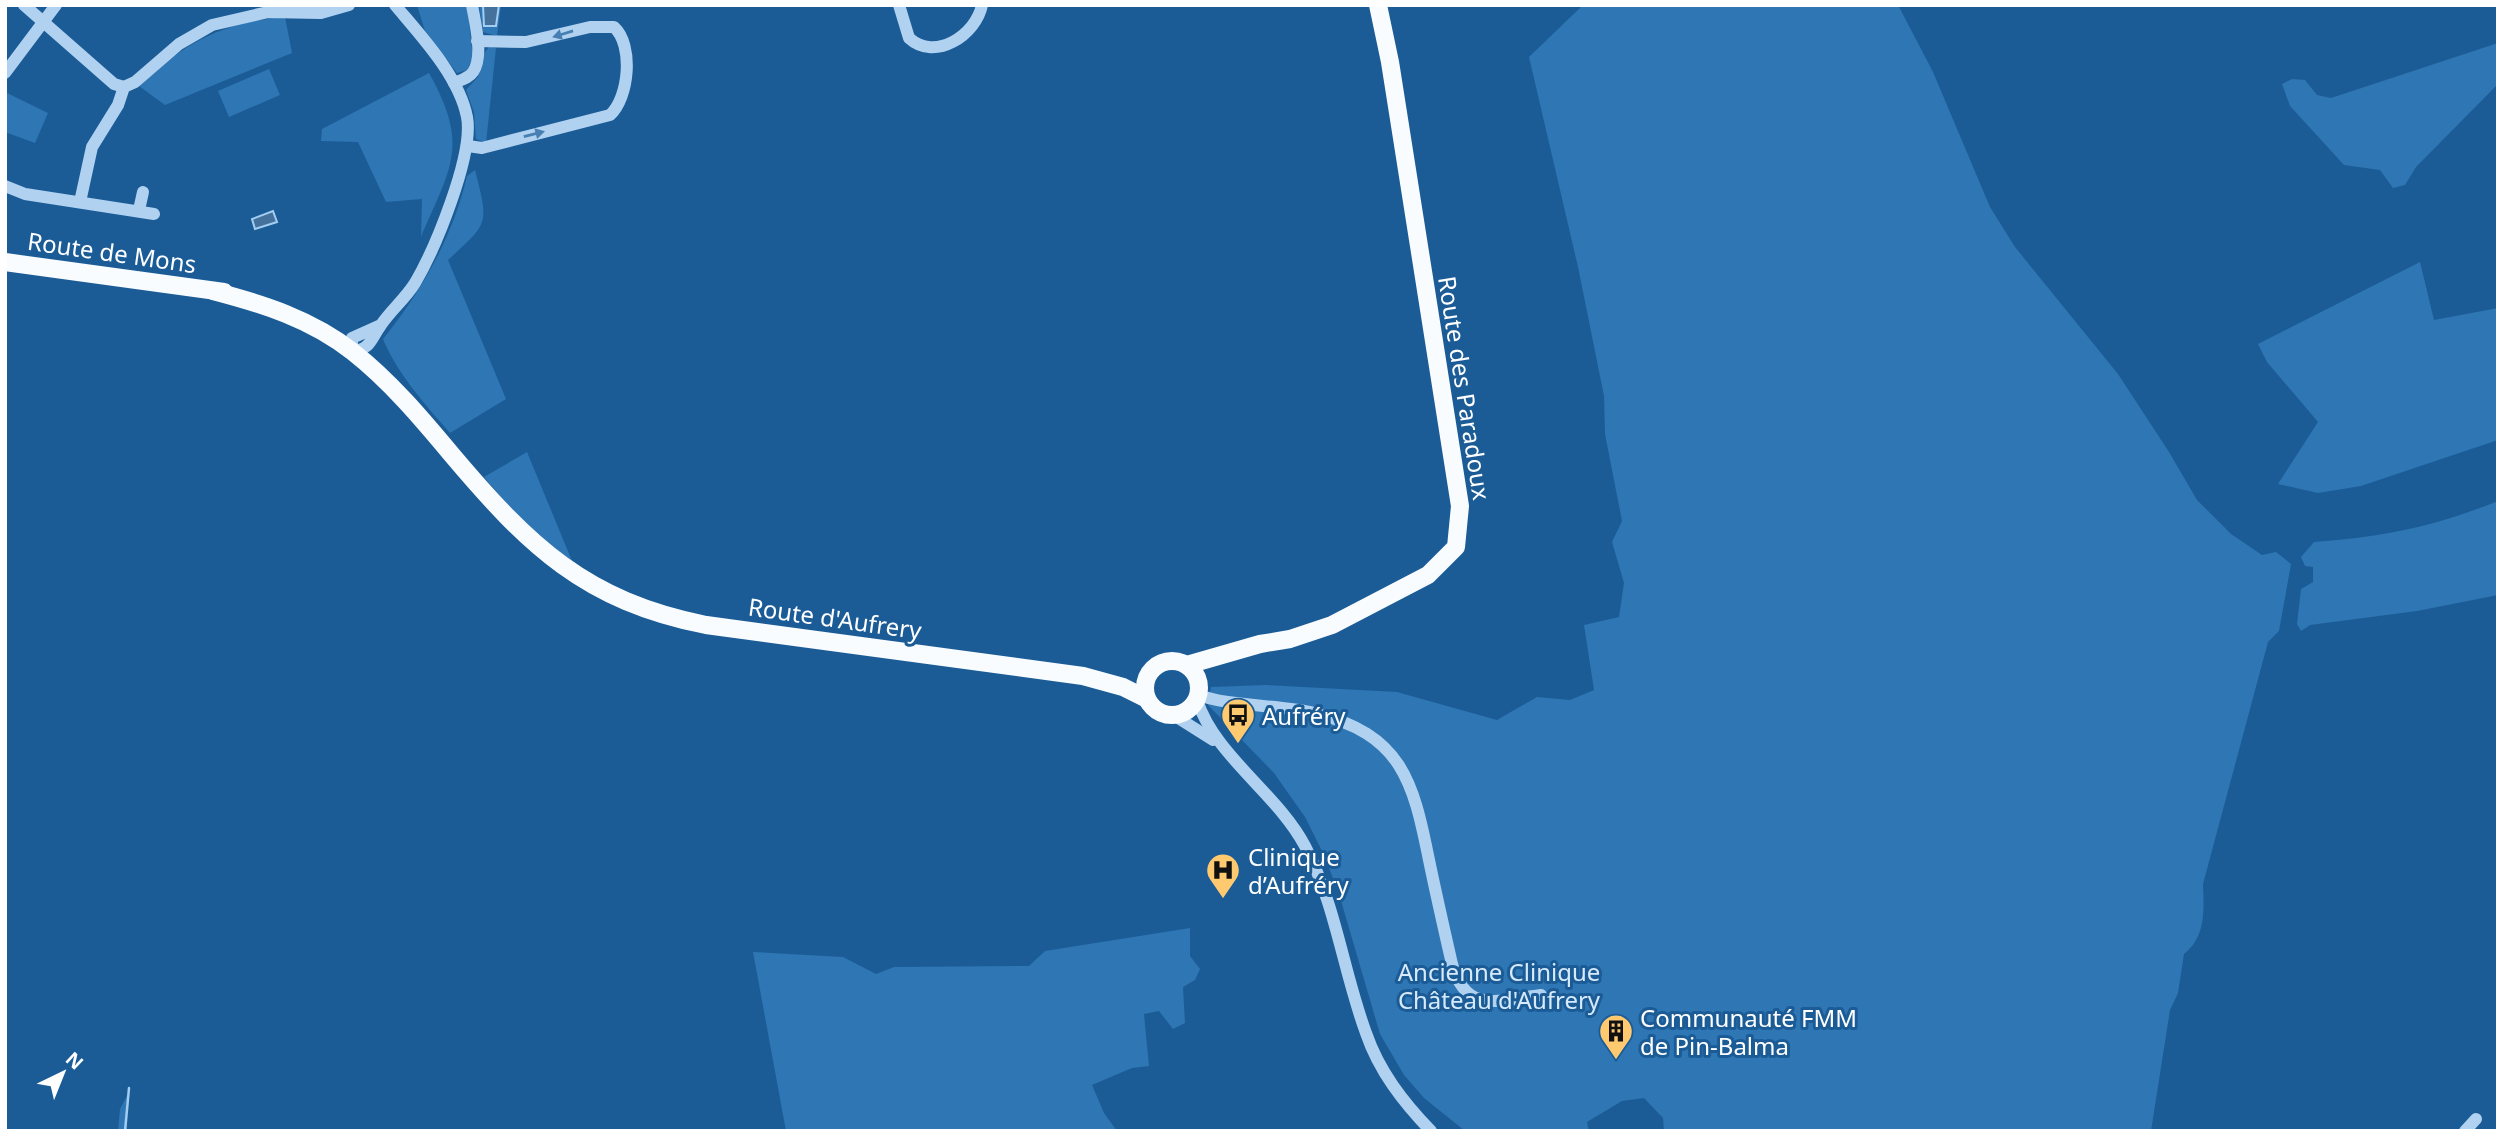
<svg xmlns="http://www.w3.org/2000/svg" width="2503" height="1136" font-family="'Noto Sans',sans-serif">
<rect width="100%" height="100%" fill="#1b5c97"/>
<g fill="#2f76b4">
<polygon points="417,5 467,5 473,57 467,70 457,73 425,31"/>
<polygon points="479,5 501,5 497,36 483,32"/>
<path d="M1583 5H1898L1933 72 1990 207 2015 247 2118 374 2169 452 2197 500 2231 534 2262 555 2276 552 2291 564 2279 631 2268 642 2203 884C2204 910 2206 937 2184 954L2178 993 2170 1010 2151 1131H1664L1663 1118 1644 1098 1622 1101 1587 1122 1589 1131H1465L1424 1098 1404 1075 1380 1034 1339 894 1324 855 1305 817 1274 773 1208 705 1211 687 1266 685 1397 692 1497 720 1537 697 1570 700 1594 690 1584 625 1619 617 1624 583 1612 542 1622 521 1605 434 1604 396 1578 267 1529 57Z"/>
<path d="M285 17 292 53 165 105 139 86C185 42 221 23 285 17Z"/>
<polygon points="2498,43 2498,84 2416,167 2405,185 2393,188 2380,170 2344,165 2290,106 2282,84 2292,79 2305,80 2317,95 2331,98"/>
<polygon points="489,47 496,48 486,143 476,139 474,112 466,90 478,77 482,56"/>
<polygon points="269,69 280,95 229,117 218,91"/>
<path d="M429 73C470 146 451 167 421 237L422 199 386 202 358 142 321 141 322 129Z"/>
<polygon points="5,92 48,113 35,143 5,132"/>
<path d="M475 170C489 225 489 222 448 260L506 399 450 433C425 404 398 375 383 339 422 291 453 236 467 176Z"/>
<polygon points="2420,262 2434,320 2498,308 2498,440 2361,486 2318,493 2278,484 2318,422 2267,362 2258,344"/>
<path d="M527 452 572 561C535 539 511 509 484 477Z"/>
<path d="M2498 501V595L2417 611 2310 625 2301 631 2297 624 2301 589 2313 582V567L2305 566 2301 557 2314 542C2383 537 2433 527 2498 501Z"/>
<polygon points="1190,928 1190,956 1200,969 1195,980 1183,987 1185,1023 1173,1029 1159,1011 1144,1014 1149,1066 1132,1068 1092,1085 1104,1113 1117,1131 786,1131 753,952 843,957 876,974 894,967 1029,966 1045,951"/>
<polygon points="128,1094 127,1131 118,1131 120,1109"/>
</g>
<g fill="#45729c" stroke="#a3cef2" stroke-width="2">
<polygon points="483,5 499,5 496,26 484,26"/>
<polygon points="273,211 277,222 255,229 252,219"/>
</g>
<g fill="none" stroke-linecap="round" stroke-linejoin="round">
<polyline stroke="#a3cef2" stroke-width="2.5" points="125,1131 129,1088"/>
<g stroke="#b0d2f0" stroke-width="12">
<polyline points="24,5 114,84 124,87"/>
<path d="M899 5 909 38C935 62 976 35 982 5"/>
<polyline points="5,73 56,5"/>
<path d="M454 83C461 80 469 78 473 72 484 56 475 23 472 5"/>
<path d="M468 146 482 148 610 115C629 98 634 45 614 27H590L526 42 477 41"/>
<polyline points="5,186 25,194 154,214"/>
<polyline points="80,202 92,147 118,105 124,87 135,82 179,44 212,25 268,12 321,13 349,5"/>
<polyline points="139,210 143,192"/>
<path d="M381 325 352 338V351C371 350 371 338 381 325 391 310 405 299 415 283 435 249 474 155 467 117 459 76 421 36 395 5"/>
<path d="M1199 695C1226 706 1282 705 1314 713 1402 734 1413 781 1429 860 1436 894 1444 929 1452 964 1466 1015 1499 1000 1541 995"/>
<path d="M1197 700C1215 756 1277 793 1305 846 1336 905 1343 971 1366 1033 1379 1071 1403 1102 1431 1131"/>
<polyline points="1175,716 1213,740"/>
<polyline points="2465,1131 2476,1119"/>
</g>
<g stroke="#f9fcff" stroke-width="18">
<polyline points="5,262 224,292"/>
<path d="M213 291C263 304 311 319 353 352 390 381 422 419 452 455 529 546 585 601 706 625L1083 676 1123 687 1147 699"/>
<circle cx="1172" cy="688" r="27"/>
<polyline points="1187,665 1260,644 1290,639 1332,625 1428,575 1456,547 1460,506 1390,62 1378,5"/>
</g>
</g>
<defs><path id="oneway-solid" d="M-6-.8H1V-3.2L6.5 0L1 3.2V.8H-6Z" transform="scale(1.75)"/></defs>
<g fill="#487fb2">
<use href="#oneway-solid" transform="translate(563 34) rotate(163)"/>
<use href="#oneway-solid" transform="translate(534 134) rotate(-14)"/>
</g>
<defs>
<g id="bus-pin" transform="scale(1.75)"><path d="M0 17L-7.5 6A9.5 9.5 0 1 1 7.5 6Z" fill="#ffca6f" stroke="#1b5c97"/><path d="M-5-6H5V4H4V6H2V4H-2V6H-4V4H-5ZM-3.5-4V0h7V-4ZM-3.5 1.2v1.5H-2V1.2ZM2 1.2v1.5H3.5V1.2Z" fill="#111"/></g>
<g id="hospital-pin" transform="scale(1.75)"><path d="M0 17L-7.5 6A9.5 9.5 0 1 1 7.5 6Z" fill="#ffca6f" stroke="#1b5c97"/><path d="M-5-5h3v3.5h4V-5h3V5h-3V1.5h-4V5h-3Z" fill="#111"/></g>
<g id="building-pin" transform="scale(1.75)"><path d="M0 17L-7.5 6A9.5 9.5 0 1 1 7.5 6Z" fill="#ffca6f" stroke="#1b5c97"/><path d="M-4-6H4V6H1V3H-1V6H-4ZM-2.5-4.3h1.7v1.8h-1.7ZM.8-4.3h1.7v1.8H.8ZM-2.5-1h1.7V.8h-1.7ZM.8-1h1.7V.8H.8Z" fill="#111"/></g>
</defs>
<g fill-rule="evenodd">
<use href="#bus-pin" x="1238" y="715"/>
<use href="#hospital-pin" x="1223" y="870"/>
<use href="#building-pin" x="1616" y="1031"/>
</g>
<g text-anchor="middle" dominant-baseline="central" stroke-width="6" stroke-linejoin="round" paint-order="stroke">
<g font-size="24" fill="#fff" stroke="#1b5c97">
<text transform="translate(112 252) rotate(8)">Route de Mons</text>
<text transform="translate(1465 388) rotate(81)">Route des Paradoux</text>
<text transform="translate(835 618) rotate(8)">Route d'Aufrery</text>
</g>
<g font-size="24" fill="#fff" stroke="#1b5c97" text-anchor="start">
<text x="1262" y="715">Aufréry</text>
<text x="1248" y="856">Clinique<tspan x="1248" dy="28">d’Aufréry</tspan></text>
<text x="1640" y="1017">Communauté FMM<tspan x="1640" dy="28">de Pin-Balma</tspan></text>
</g>
<g font-size="24" fill="#d7eafb" stroke="#1b5c97">
<text x="1499" y="971">Ancienne Clinique<tspan x="1499" dy="28">Château d'Aufrery</tspan></text>
</g>
</g>
<rect width="2503" height="1136" fill="none" stroke="#ffffff" stroke-width="14"/>
<g transform="translate(63 1073) rotate(43)" stroke="#1b5c97" stroke-width="5" paint-order="stroke">
<path d="M0-5L12 26L0 18L-12 26Z" fill="#ffffff"/>
<text y="-10" font-size="19" font-weight="bold" text-anchor="middle" fill="#ffffff">N</text>
</g>
</svg>
